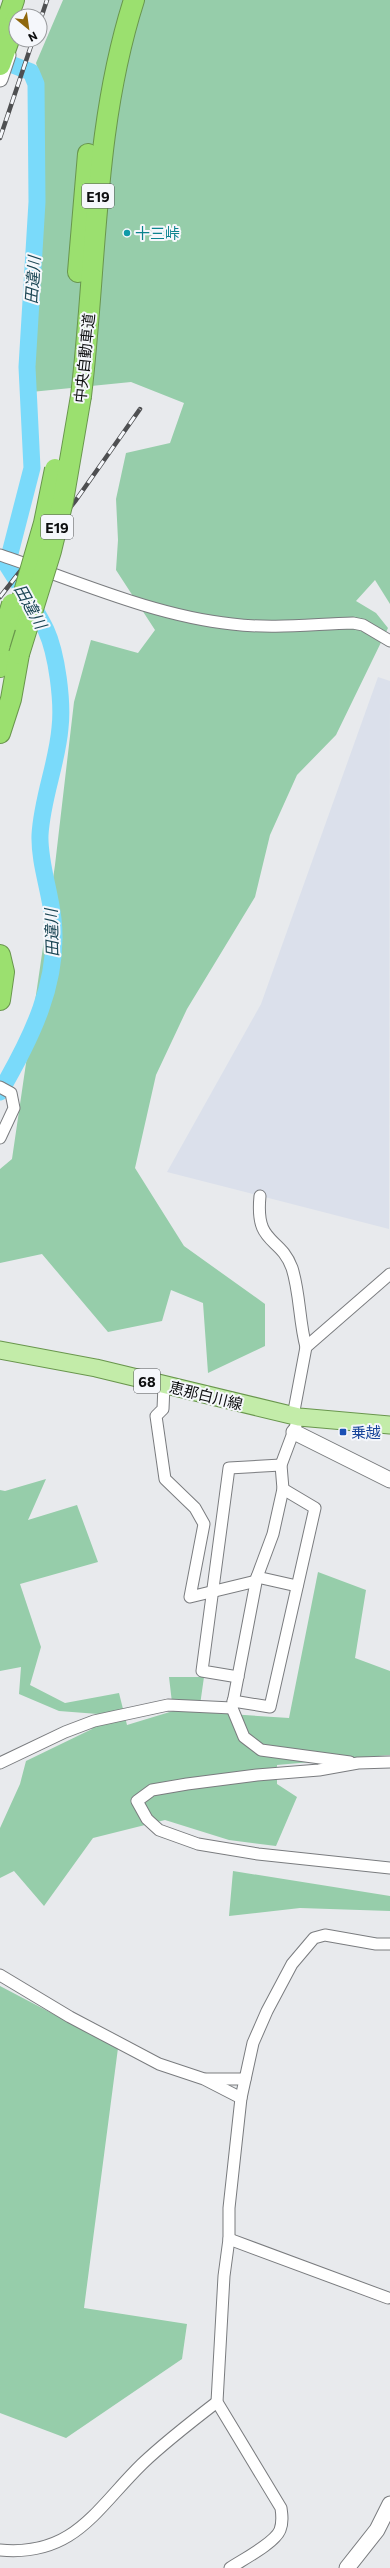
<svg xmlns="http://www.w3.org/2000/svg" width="390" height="2568" font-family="Commissioner,'Noto Sans JP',sans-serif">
<rect width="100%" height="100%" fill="#e8eaed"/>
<polygon fill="#dbe0eb" points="378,677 390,681 389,1229 167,1172 261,1004"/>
<g fill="#96cdaa">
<polygon points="63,0 390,0 390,604 375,580 356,601 376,613 388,628 336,735 297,775 270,835 255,897 187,1009 156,1075 135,1168 184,1246 265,1304 265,1346 208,1373 203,1303 171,1290 162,1321 108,1332 42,1254 0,1263 0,1169 12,1159 55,865 74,702 91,640 138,653 155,630 116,570 118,540 116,499 126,453 170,443 184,403 131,382 31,392 44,200 41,79 36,63"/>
<polygon points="46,1479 28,1520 77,1505 98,1562 20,1584 41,1647 30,1685 65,1703 119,1693 127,1725 173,1711 169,1677 204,1677 199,1712 289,1718 318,1572 366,1590 355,1658 390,1671 390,1755 277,1765 277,1784 297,1797 276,1846 229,1840 165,1820 93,1838 44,1906 14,1871 0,1878 0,1828 20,1784 26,1761 92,1729 98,1714 59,1711 19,1694 21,1667 0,1671 0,1490 5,1491"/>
<polygon points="233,1871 390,1896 390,1911 300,1908 229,1916"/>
<polygon points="0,1986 118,2048 84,2308 187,2324 182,2359 66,2438 0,2413"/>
</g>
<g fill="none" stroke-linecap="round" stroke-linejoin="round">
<path stroke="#7adafa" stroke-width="17" d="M0 60 31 72 36 84 37 202 27 367 32 468 7 565C20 586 35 607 46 630 57 654 63 702 60 728 57 764 42 798 40 835 39 862 50 891 53 919 60 981 31 1039 0 1092"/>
<g stroke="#7a7c7f" stroke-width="13">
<g id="street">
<path d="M0 555C74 580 154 616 232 624 273 629 313 624 353 623L363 625 390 641"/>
<polyline points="0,1087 11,1093 14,1108 0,1138"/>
<path d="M260 1196C255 1246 280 1235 292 1268 300 1293 299 1321 306 1347"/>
<polyline points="164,1385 163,1409 156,1416 165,1479 195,1508 204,1524 190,1597 256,1581"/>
<polyline points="293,1416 306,1347 390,1274"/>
<polyline points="296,1425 281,1465 283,1489 273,1534 257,1577 232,1708 244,1737 261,1750 350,1762"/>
<polyline points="257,1577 297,1586"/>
<polyline points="238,1677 202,1671 229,1468 281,1465"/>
<polyline points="233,1701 270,1707 315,1508 283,1489"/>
<polyline points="390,1762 358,1763 319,1770 257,1775 187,1784 152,1790 137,1801 147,1819 159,1830 198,1844 258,1854 390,1868"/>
<polyline points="0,1763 65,1732 94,1721 168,1705 232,1708"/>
<polyline points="0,1975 70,2017 159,2064 204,2079 241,2098"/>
<polyline points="206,2079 245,2079"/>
<polyline points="229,2239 388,2298"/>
<path d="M0 2550C74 2557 96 2509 142 2464 165 2442 191 2422 217 2402"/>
<path d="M230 2568C242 2560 275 2543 280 2530 283 2522 282 2515 281 2508L217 2402 224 2276 229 2239V2208L241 2098 253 2043 267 2011 292 1964 314 1938 325 1935 376 1944H390"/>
</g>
</g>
<g stroke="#7a7c7f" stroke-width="17">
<g id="secondary">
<polyline points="0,79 8,55"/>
<polyline points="294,1432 390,1480"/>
<polyline points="347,2568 377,2530 390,2504"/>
</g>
</g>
<g stroke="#69964d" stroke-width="19">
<polyline id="primary" points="0,1350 96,1368 299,1417 390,1425"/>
</g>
<g stroke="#69964d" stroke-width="22">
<g id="highway">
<polyline points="3,32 14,0"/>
<polyline points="0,65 16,20"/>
<polyline points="78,272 88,154"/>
<path d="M81 396C97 263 93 128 134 0"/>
<polyline points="0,667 7,649"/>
<polyline points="0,733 11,699 19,654"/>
<polyline points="0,955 4,972 0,1000"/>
</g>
</g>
<use href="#street" stroke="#fff" stroke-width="11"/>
<use href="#secondary" stroke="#fff" stroke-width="15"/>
<use href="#primary" stroke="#c3eca9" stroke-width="17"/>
<use href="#highway" stroke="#9be06f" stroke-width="20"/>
<g stroke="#4e4f51" stroke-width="4.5">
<g id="rail">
<polyline points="40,21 47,0"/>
<polyline points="0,138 33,40"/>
<polyline points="0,597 76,500 140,409"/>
</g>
</g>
<use href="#rail" stroke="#f5f7fb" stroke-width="3" stroke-dasharray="9" stroke-linecap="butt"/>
<g stroke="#69964d" stroke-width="22" stroke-linecap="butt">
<g id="highway-bridge">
<polyline points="16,620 44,523 55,469"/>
<polyline points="0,644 12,604"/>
<polyline points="19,654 51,551 63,501 81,396"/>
</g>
</g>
<use href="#highway-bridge" stroke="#9be06f" stroke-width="20"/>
</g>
<circle fill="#0f9aa8" stroke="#f5f7fb" stroke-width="1.5" cx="127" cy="233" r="4"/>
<rect fill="#1a4fb4" stroke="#f5f7fb" stroke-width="1.5" x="339" y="1428" width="8" height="8" rx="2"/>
<g text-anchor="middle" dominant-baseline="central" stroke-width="4" stroke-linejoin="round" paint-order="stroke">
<g fill="#f5f7fb" stroke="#535456" stroke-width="1">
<rect x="82" y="184" width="32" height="24" rx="3"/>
<rect x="41" y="515" width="32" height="24" rx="3"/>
<rect x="134" y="1369" width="26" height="24" rx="3"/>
</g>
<g font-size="14" font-weight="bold" fill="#0d0e0f">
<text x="98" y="196">E19</text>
<text x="57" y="527">E19</text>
<text x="147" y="1381">68</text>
</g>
<g font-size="15" fill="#0d838f" stroke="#f5f7fb" text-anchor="start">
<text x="135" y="233">十三峠</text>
</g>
<g font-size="15" fill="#0d0e0f" stroke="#f5f7fb">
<text transform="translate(84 358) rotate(-84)">中央自動車道</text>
<text transform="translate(206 1395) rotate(14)">恵那白川線</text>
</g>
<g font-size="15" fill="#164399" stroke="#f5f7fb" text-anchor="start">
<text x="351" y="1432">乗越</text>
</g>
<g font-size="16" font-style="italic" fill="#1b4654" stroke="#f5f7fb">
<text transform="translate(32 280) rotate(-86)">田違川</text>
<text transform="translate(31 606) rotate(61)">田違川</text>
<text transform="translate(51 933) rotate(-92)">田違川</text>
</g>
</g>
<g transform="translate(28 28) rotate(151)"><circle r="19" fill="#f5f7fb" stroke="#989a9d"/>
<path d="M0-3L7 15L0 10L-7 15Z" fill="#8f670c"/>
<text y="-6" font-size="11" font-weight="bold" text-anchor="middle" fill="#0d0e0f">N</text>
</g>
</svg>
